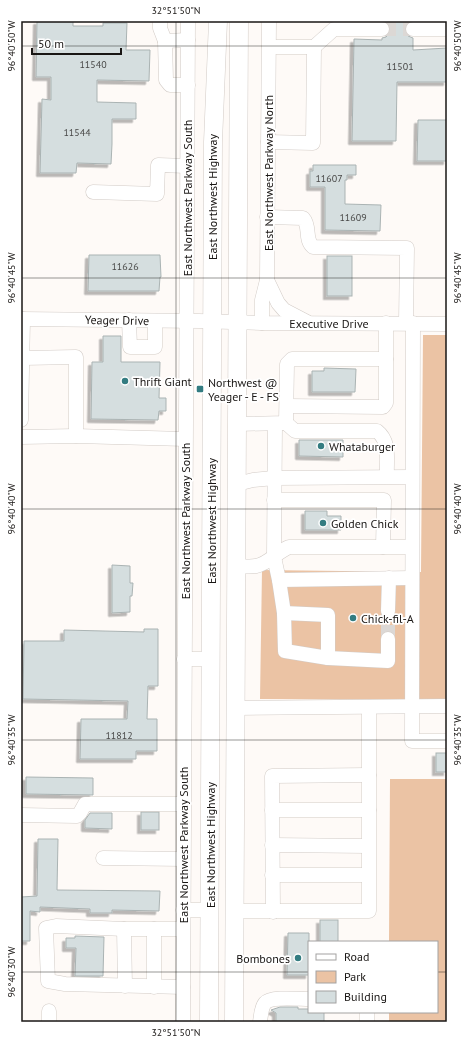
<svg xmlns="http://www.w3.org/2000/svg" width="468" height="1043" font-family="'PT Sans',sans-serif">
<defs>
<filter id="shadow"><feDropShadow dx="-3.5" dy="3.5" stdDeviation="0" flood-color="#0004"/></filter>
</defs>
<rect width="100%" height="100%" fill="#fefaf7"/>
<g fill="#ebc3a4">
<polygon points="423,335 447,335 447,700 260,699 262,570 421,572"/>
<polygon points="390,779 447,779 447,1022 389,1022 389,1012 437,1012 437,942 389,942"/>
</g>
<g fill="#d5dedf" stroke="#aab3b3" filter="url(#shadow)">
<polygon points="37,21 73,21 73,26 103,26 103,23 127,23 126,50 150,50 149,81 97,80 97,102 136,103 136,119 112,119 112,144 111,164 77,163 76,173 40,173 42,99 51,100 51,77 36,77"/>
<polygon points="384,21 411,21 406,24 405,29 408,36 413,38 413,50 447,48 447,82 397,82 396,141 352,141 354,39 382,40 382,38 386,37 389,34 390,29 389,24"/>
<polygon points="418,120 447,120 447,161 417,161"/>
<polygon points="313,165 356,165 356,175 347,175 347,180 345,180 345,204 381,205 380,231 325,230 325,187 310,187 310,171 313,171"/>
<polygon points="89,255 160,255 161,277 160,277 159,291 88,291"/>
<rect x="327" y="256" width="25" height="40"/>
<polygon points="103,336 121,336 121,362 160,362 159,398 166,398 166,411 159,411 158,420 91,419 92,362 103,362"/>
<polygon points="324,368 356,369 355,392 312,392 312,371 324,371"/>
<polygon points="299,440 343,440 343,457 299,456"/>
<polygon points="305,511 327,511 327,516 341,516 341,530 305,530"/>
<polygon points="112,565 130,566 130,583 133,583 132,596 130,596 130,612 112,613"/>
<polygon points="144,629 158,629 158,686 148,686 147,719 157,719 157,751 136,751 136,759 80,759 81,719 127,719 128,701 23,699 24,641 64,641 64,630 144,632"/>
<rect x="436" y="753" width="11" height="19"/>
<polygon points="26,777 93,778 93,795 26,794"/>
<rect x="141" y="812" width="18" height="18"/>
<polygon points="90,813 112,813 112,829 85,828 85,820"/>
<polygon points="38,839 58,839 57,890 160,891 159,911 112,910 112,913 90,913 90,909 40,907 40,912 30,911 30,941 21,941 21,897 37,896"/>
<rect x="320" y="920" width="18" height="22"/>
<polygon points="288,933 309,933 309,975 287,975"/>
<polygon points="75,936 104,937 103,976 75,976 76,948 66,948 66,938 75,938"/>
<polygon points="280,1007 298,1007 298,1009 309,1009 309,1012 324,1012 324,1022 276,1022 276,1013 271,1010"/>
</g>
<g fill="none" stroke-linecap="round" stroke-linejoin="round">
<g stroke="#dcd8d5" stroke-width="14" stroke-dasharray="14 7" stroke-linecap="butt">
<polyline points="382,29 413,29"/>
<polyline points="388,639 388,611"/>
</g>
<g stroke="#d2cbc6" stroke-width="15">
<g id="minor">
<polyline points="160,21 160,28 165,41"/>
<polyline points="413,29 447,29"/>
<polyline points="188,40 165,41 166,80 170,85 188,85"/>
<polyline points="314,47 334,29 382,29"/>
<polyline points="268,142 313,143 314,47 269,47"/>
<polyline points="93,192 157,194 158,165 187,166"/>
<path d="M267 217 303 218C311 227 304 239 313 247L407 248 406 323"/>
<polyline points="267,280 278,303 284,310 307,322"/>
<polyline points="21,319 199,321 262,323 447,324"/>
<polyline points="129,320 130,347 155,347 155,321"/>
<polyline points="262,323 262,300 267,280 269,21"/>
<polyline points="413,323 412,741 447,741"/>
<polyline points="23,358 76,357 76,436"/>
<polyline points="287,406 383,407 386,403 386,323"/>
<polyline points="21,420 23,319"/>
<path d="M286 423 295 431H377C391 442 386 460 387 476"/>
<polyline points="237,424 286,423 287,364 292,359 386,359"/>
<polyline points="275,424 274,557 279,580 284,613 285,651 328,658 388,661 388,639"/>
<polyline points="21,437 76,436 185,439"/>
<polyline points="237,484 253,480 274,478 412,477"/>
<polyline points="274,500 384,500 383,547"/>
<path d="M236 566C242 566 250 567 256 566 268 564 277 552 289 547H412"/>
<polyline points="279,580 412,578"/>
<polyline points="388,611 389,578"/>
<polyline points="284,613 328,615 328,658"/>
<polyline points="184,659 210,659"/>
<polyline points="236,708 447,706"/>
<polyline points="272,810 369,810"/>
<polyline points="21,815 77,816 80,813 85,804 183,804"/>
<polyline points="272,845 368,846"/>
<polyline points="103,858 183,859"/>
<polyline points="272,875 368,875"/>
<polyline points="183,910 210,910"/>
<polyline points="234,911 369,911 369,707"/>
<polyline points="273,912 272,776 369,775"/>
<polyline points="124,929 125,986"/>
<polyline points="154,929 154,987"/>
<polyline points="183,987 65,984 48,981 46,928 56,926 124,929 183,929"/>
<polyline points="49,1022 49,1011"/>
<polyline points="183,1022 188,21"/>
<path d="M260 1022C261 1016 261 1008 265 1003 271 996 299 999 309 999"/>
<polyline points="367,1022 367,1012"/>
</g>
</g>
<g stroke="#d2cbc6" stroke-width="19">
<g id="major">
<polyline points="209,1022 213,142 218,21"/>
<polyline points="234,1022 239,21"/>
</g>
</g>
<use href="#minor" stroke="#fff" stroke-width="14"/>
<use href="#major" stroke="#fff" stroke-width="18"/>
</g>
<path fill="none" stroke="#191614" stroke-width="1" stroke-opacity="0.45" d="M176 21V1022M21 46H447M21 278H447M21 509H447M21 740H447M21 972H309M437 972H447"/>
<g fill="#337c81" stroke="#fff" stroke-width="1.5">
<circle cx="125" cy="381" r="4"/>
<rect x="196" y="385" width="8" height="8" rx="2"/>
<circle cx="321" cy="446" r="4"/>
<circle cx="323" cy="523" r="4"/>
<circle cx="353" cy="618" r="4"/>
<circle cx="298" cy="958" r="4"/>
</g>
<g text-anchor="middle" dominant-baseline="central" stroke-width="3.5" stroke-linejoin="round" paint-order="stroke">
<g font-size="10" fill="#484847">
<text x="93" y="64">11540</text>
<text x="400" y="66">11501</text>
<text x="77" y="132">11544</text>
<text x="329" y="178">11607</text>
<text x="353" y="217">11609</text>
<text x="125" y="266">11626</text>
<text x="119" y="735">11812</text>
</g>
<g font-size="12" fill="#191614" stroke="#fff">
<text transform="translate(268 173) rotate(-90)">East Northwest Parkway North</text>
<text transform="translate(212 197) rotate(-90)">East Northwest Highway</text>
<text transform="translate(187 198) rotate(-90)">East Northwest Parkway South</text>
<text transform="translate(117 320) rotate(1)">Yeager Drive</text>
<text x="329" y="323">Executive Drive</text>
<text transform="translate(185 521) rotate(-90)">East Northwest Parkway South</text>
<text transform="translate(211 521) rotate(-90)">East Northwest Highway</text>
<text transform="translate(183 845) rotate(-90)">East Northwest Parkway South</text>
<text transform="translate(210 845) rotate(-90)">East Northwest Highway</text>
</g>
<g font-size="12" fill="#191614" stroke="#fff" text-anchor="start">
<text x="133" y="381">Thrift Giant</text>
<text x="208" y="382">Northwest @<tspan x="208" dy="14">Yeager - E - FS</tspan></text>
<text x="329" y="446">Whataburger</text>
<text x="331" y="523">Golden Chick</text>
<text x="361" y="618">Chick-fil-A</text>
<text x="290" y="958" text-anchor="end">Bombones</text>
</g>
</g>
<rect width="468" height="1043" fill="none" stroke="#ffffff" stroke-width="44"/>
<rect x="308" y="941" width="130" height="72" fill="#ffffff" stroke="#a3a2a1"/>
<rect x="316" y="954" width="20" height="6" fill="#ffffff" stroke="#a3a2a1"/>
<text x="344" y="961" font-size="12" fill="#191614">Road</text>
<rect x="316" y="971" width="20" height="12" fill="#ebc3a4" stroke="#a3a2a1"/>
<text x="344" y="981" font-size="12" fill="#191614">Park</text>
<rect x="316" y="991" width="20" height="12" fill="#d5dedf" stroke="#a3a2a1"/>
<text x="344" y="1001" font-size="12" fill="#191614">Building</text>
<path d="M32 48v6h89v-6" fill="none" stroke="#191614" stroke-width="2"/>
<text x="38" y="48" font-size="12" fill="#191614" stroke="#ffffff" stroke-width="3" paint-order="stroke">50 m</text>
<rect x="22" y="22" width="424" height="999" fill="none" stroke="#191614" stroke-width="1.5"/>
<g font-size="10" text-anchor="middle" fill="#191614">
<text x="176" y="14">32°51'50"N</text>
<text transform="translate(457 46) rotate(-90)" y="4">96°40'50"W</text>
<text transform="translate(11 46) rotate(-90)" y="4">96°40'50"W</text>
<text transform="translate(11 278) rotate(-90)" y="4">96°40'45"W</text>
<text transform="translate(457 278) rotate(-90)" y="4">96°40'45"W</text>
<text transform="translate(11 509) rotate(-90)" y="4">96°40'40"W</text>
<text transform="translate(457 509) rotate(-90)" y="4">96°40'40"W</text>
<text transform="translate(457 740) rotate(-90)" y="4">96°40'35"W</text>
<text transform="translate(11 740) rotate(-90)" y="4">96°40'35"W</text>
<text transform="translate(11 972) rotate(-90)" y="4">96°40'30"W</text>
<text x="176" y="1036">32°51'50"N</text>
</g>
</svg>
